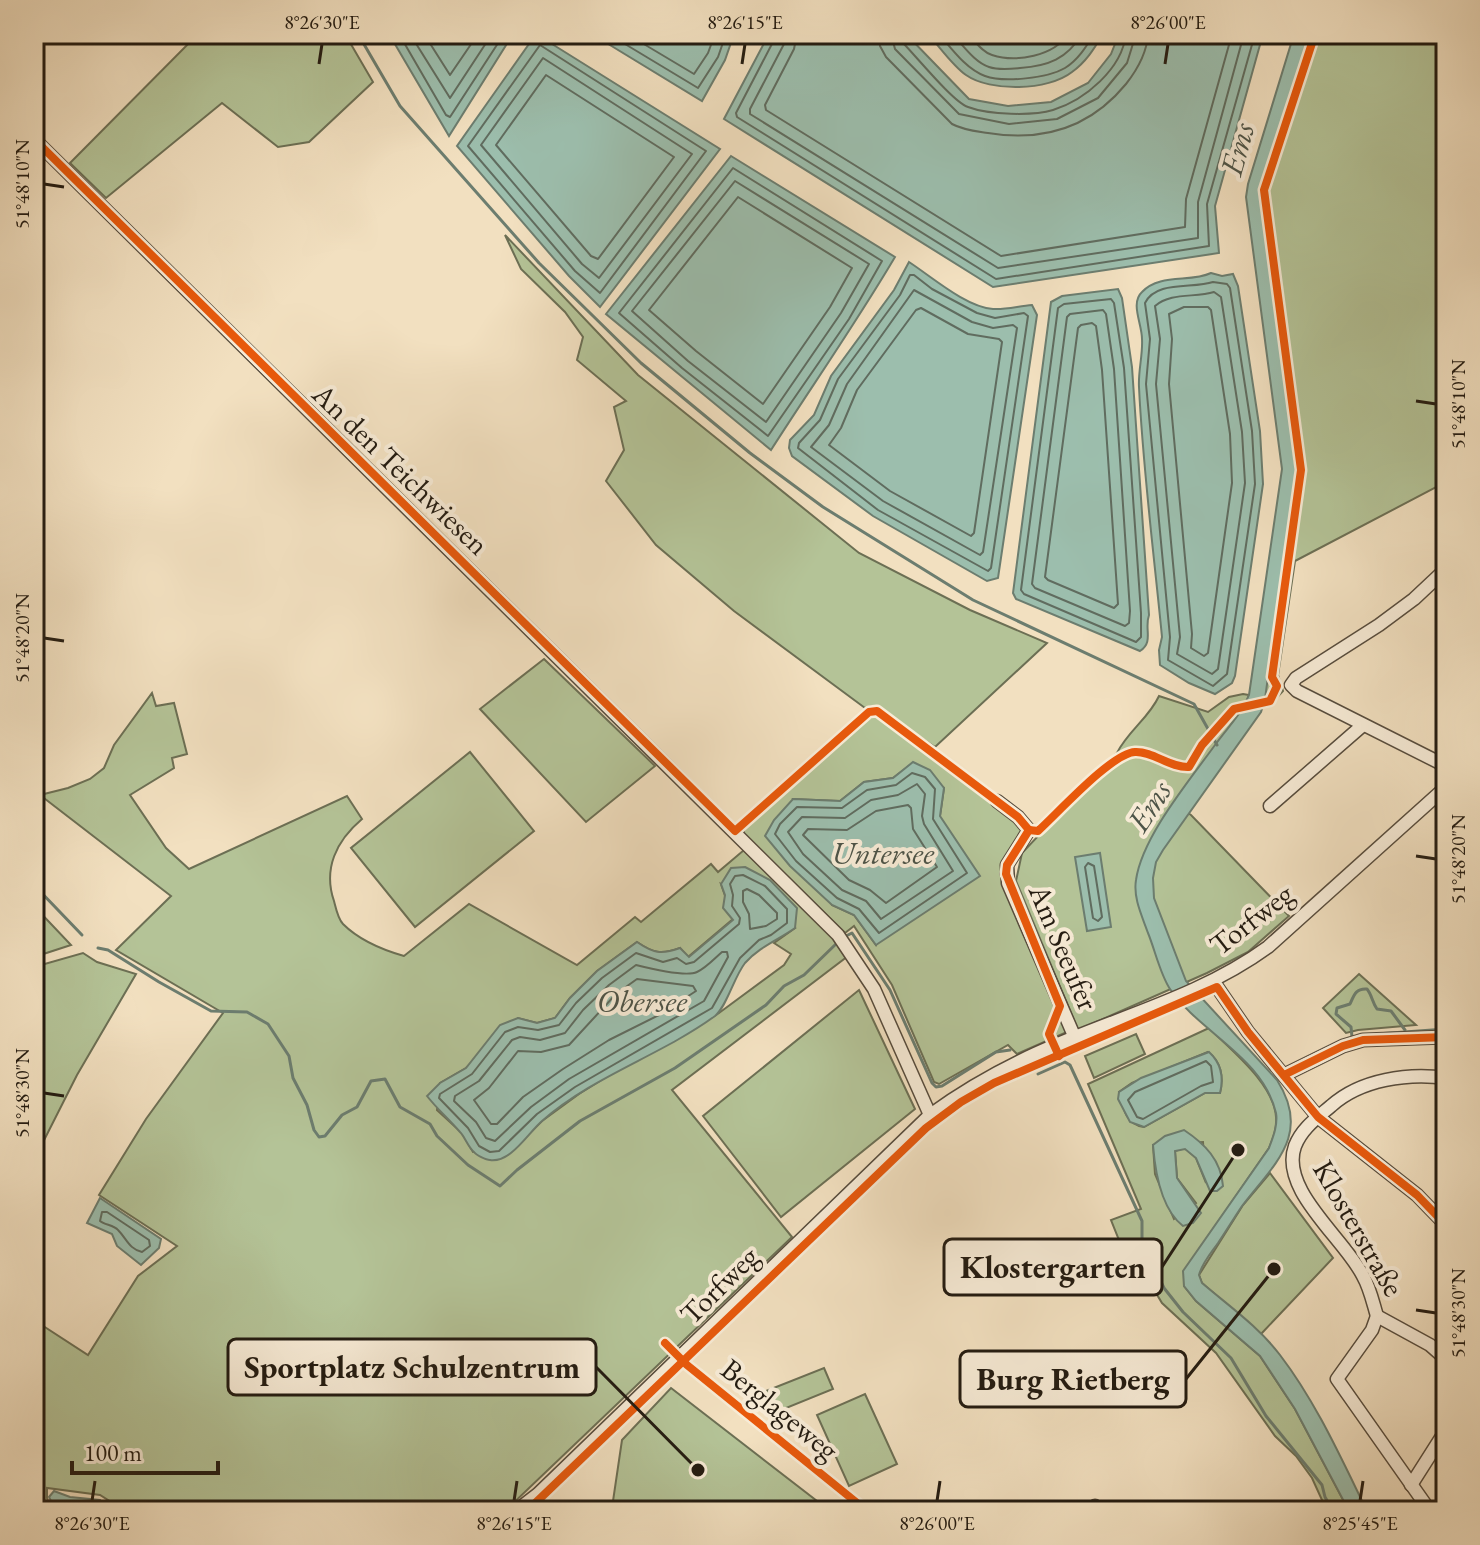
<svg xmlns="http://www.w3.org/2000/svg" width="1480" height="1545" font-family="'EB Garamond',serif">
<rect width="100%" height="100%" fill="#f2e0c0"/>
<filter id="stains"><feTurbulence type="fractalNoise" baseFrequency=".0025" numOctaves="4"/><feColorMatrix values="0 0 0 0 .2 0 0 0 0 .09 0 0 0 0 .02 0 0 0 .5 -.17"/></filter>
<radialGradient id="worn" r=".72"><stop offset=".6" stop-color="#630" stop-opacity="0"/><stop offset="1" stop-color="#630" stop-opacity=".3"/></radialGradient>
<g fill="#b4c397" stroke="#6c6f54" stroke-width="2" fill-rule="evenodd">
<polygon points="198,34 345,34 373,82 309,142 278,147 222,103 106,198 70,163"/>
<polygon points="1310,34 1446,34 1446,482 1295,561 1278,675 1283,691 1272,703 1263,706 1295,489 1262,191"/>
<polygon points="505,235 638,375 859,553 970,610 1047,643 935,747 873,706 865,708 734,611 656,545 606,481 624,450 614,407 626,401 577,360 583,337 565,312 521,269"/>
<polygon points="544,659 655,766 586,822 480,709"/>
<path d="M152 693 156 706 174 703 187 754 172 758 174 768 130 795 166 848 189 869 347 796 362 819C336 841 323 869 334 901 336 909 338 919 343 924 359 940 383 950 404 956L469 904 577 965 635 917 641 922 711 864 718 872 744 850 832 934 848 956 672 1090 792 1237 505 1511H114L111 1502 100 1495 47 1488V1498L52 1511H34V1320L88 1355 138 1276 177 1246 99 1195 146 1119 223 1013 116 950 171 896 40 795 68 788 90 779 104 768 114 745ZM721 884 795 928 774 943 791 954 784 965 719 1013 674 1041 624 1066 579 1094 542 1121 519 1144 473 1152 462 1133 437 1110 440 1083 466 1068 518 1018 537 1023 555 1018 570 998 597 971 637 942C653 953 661 955 680 948L688 957 733 919Z"/>
<path d="M1243 694 1249 695 1243 710 1174 804 1191 815 1289 916 1248 952 1207 973 1078 1030 1016 881 1022 853 1042 832 1036 828 1117 753C1128 731 1149 718 1159 696L1208 712 1229 697Z"/>
<path d="M877 713 1016 820 1022 830 1000 874 1067 1032 1017 1054 1008 1045 939 1084 934 1082 892 985 854 926 845 933 743 834 745 827 870 714ZM913 763 944 788 940 816 876 945 854 915 832 905 793 799 840 801 864 782 893 778Z"/>
<polygon points="470,752 534,831 415,927 351,848"/>
<polygon points="34,906 71,945 34,957"/>
<polygon points="83,953 97,962 136,974 77,1075 34,1160 34,967"/>
<polygon points="1359,974 1416,1025 1358,1030 1346,1033 1323,1008"/>
<polygon points="859,990 915,1109 781,1217 703,1116"/>
<path d="M1209 1028C1231 1050 1274 1084 1276 1117 1277 1129 1273 1138 1269 1148L1184 1271V1286L1196 1301 1260 1356 1295 1409 1349 1511H1327L1312 1478 1296 1456 1275 1436 1216 1353 1162 1303 1144 1273 1129 1265 1111 1220 1141 1209 1088 1084ZM1208 1052C1221 1061 1224 1077 1220 1093H1205L1144 1127C1126 1125 1123 1108 1119 1092L1132 1083ZM1203 1142 1206 1183 1196 1158 1185 1148 1175 1151 1177 1178 1196 1203 1174 1219 1155 1174 1153 1145Z"/>
<polygon points="1136,1034 1145,1054 1094,1078 1085,1056"/>
<polygon points="1270,1173 1333,1258 1261,1334 1202,1283 1199,1275 1243,1205"/>
<polygon points="824,1368 833,1389 769,1415 761,1393"/>
<polygon points="671,1388 830,1511 625,1511 613,1501 622,1440"/>
<polygon points="865,1394 897,1464 849,1486 817,1415"/>
</g>
<g fill="#9cbead" stroke="#6c7d6f" stroke-width="2">
<polygon points="389,34 513,34 449,136"/>
<polygon points="536,34 720,149 600,307 569,276 457,146"/>
<polygon points="605,34 734,34 725,60 702,101 605,42"/>
<polygon points="769,34 906,34 969,99 1008,106 1051,102 1088,83 1111,54 1119,34 1263,34 1215,206 1219,253 993,287 724,119"/>
<path d="M928 34H1103C1094 49 1086 62 1072 72 1048 91 990 92 966 75 952 65 940 47 928 34Z"/>
<path d="M1294 34H1310L1262 191 1296 471 1265 699 1261 712 1163 850 1156 862 1153 878 1154 898 1186 981 1277 1080C1312 1135 1274 1164 1242 1206 1234 1218 1226 1231 1218 1243 1211 1253 1202 1263 1199 1275L1202 1283C1229 1306 1259 1327 1280 1355 1316 1402 1341 1458 1367 1511H1349L1295 1409 1260 1356 1196 1301 1184 1286 1183 1271 1269 1148C1273 1137 1278 1125 1276 1113 1263 1057 1200 1033 1170 989 1160 974 1155 950 1148 933 1142 916 1133 898 1136 880 1142 837 1189 781 1215 745 1227 728 1241 715 1249 695L1282 469 1246 197 1248 184Z"/>
<path d="M731 156 895 257C856 323 812 386 771 450L606 314Z"/>
<path d="M909 262C932 277 966 307 993 309 1005 310 1019 306 1032 305L1037 315 998 578 987 581 873 516 792 456 789 448 790 440 814 415 831 376 894 290Z"/>
<path d="M1211 273 1222 276 1233 274 1238 286 1260 431 1263 484 1235 676 1232 683 1215 694 1189 683 1160 665 1159 650 1162 637C1154 554 1143 471 1139 387 1138 371 1143 355 1142 339 1142 324 1130 303 1142 292 1160 273 1190 283 1211 273Z"/>
<path d="M1118 289 1122 298 1132 367 1149 615C1144 629 1154 642 1140 651L1016 599 1013 593 1051 302 1062 296Z"/>
<polygon points="913,762 930,770 944,788 940,816 980,876 876,945 854,915 832,905 790,866 765,836 774,820 793,799 840,801 864,782 893,778"/>
<polygon points="1100,853 1111,927 1087,931 1075,857"/>
<path d="M745 867 770 880 797 908 795 928C778 940 759 947 745 963 734 977 727 1006 715 1016 660 1056 593 1076 542 1121 528 1133 511 1163 490 1160 486 1160 476 1155 474 1152 468 1147 465 1137 460 1132 449 1119 437 1109 427 1096L440 1083 466 1068 500 1025 518 1018 537 1023 555 1018 570 998 597 971 637 942C653 953 661 955 680 948L689 957 733 920 723 908 725 895 721 884 731 868Z"/>
<path d="M1209 1052C1221 1063 1224 1077 1220 1093H1205L1144 1127 1130 1122 1118 1099 1119 1092 1141 1078Z"/>
<path d="M1184 1130C1205 1144 1221 1160 1223 1186L1217 1191H1210L1196 1158 1185 1149 1175 1151 1177 1178 1201 1213 1193 1223 1183 1226C1161 1209 1155 1171 1153 1145L1165 1136Z"/>
<polygon points="100,1198 161,1239 159,1248 141,1265 117,1246 112,1234 87,1223"/>
<polygon points="54,1491 70,1497 100,1500 107,1511 56,1511 49,1497"/>
</g>
<g fill="none" stroke-linecap="round" stroke-linejoin="round">
<g stroke="#606c5f" stroke-width="2">
<polyline points="399,34 446,115 450,117 504,34"/>
<polyline points="410,34 450,98 492,34"/>
<polyline points="424,34 450,75 478,34"/>
<polyline points="613,34 615,38 698,88 718,57 726,34"/>
<polyline points="627,34 694,74 708,53 715,34"/>
<polyline points="775,34 774,40 736,113 737,117 996,279 1209,246 1207,204 1255,34"/>
<polyline points="785,34 784,44 750,109 750,114 998,268 1198,238 1198,202 1244,34"/>
<polyline points="797,34 794,49 765,105 766,110 1001,256 1185,227 1186,199 1232,34"/>
<path d="M879 34 880 46 886 57 952 124C963 130 975 131 988 133 1043 142 1090 128 1126 84 1137 70 1147 53 1148 34"/>
<polyline points="891,34 895,49 959,114 1009,124 1057,119 1098,98 1127,63 1136,34"/>
<path d="M901 34 903 43C916 56 953 102 968 107 989 115 1033 116 1053 110 1085 100 1122 69 1126 34"/>
<path d="M939 34C952 49 966 69 985 76 1004 83 1048 78 1065 68 1078 60 1086 47 1094 34"/>
<path d="M952 34C963 45 974 62 989 67 998 70 1011 69 1020 68 1048 66 1067 59 1082 34"/>
<path d="M968 34C975 41 982 52 992 55 1016 63 1054 56 1068 34"/>
<polygon points="540,45 706,151 600,293 575,271 468,146"/>
<polygon points="543,58 692,154 599,278 582,264 481,145"/>
<polygon points="546,75 674,157 598,259 591,256 496,145"/>
<polygon points="733,168 882,261 849,319 768,436 682,368 619,313"/>
<polygon points="735,181 869,264 841,313 766,422 688,361 632,311"/>
<polygon points="738,197 852,268 830,307 763,404 696,351 649,310"/>
<polygon points="910,275 914,275 932,289 977,313 995,318 1024,313 1028,316 991,568 988,571 878,510 798,448 799,443 820,420 838,379 900,295"/>
<path d="M1213 282 1227 284 1230 288 1252 431 1255 484 1227 674 1213 686 1168 660 1170 637 1146 384 1150 339 1145 303C1156 280 1193 289 1213 282Z"/>
<polygon points="914,290 972,322 993,328 1013,325 1017,328 983,552 980,555 883,501 811,447 829,425 847,384"/>
<path d="M1214 292 1221 297 1242 432 1245 483 1218 669 1212 674 1177 654 1180 637 1156 384 1160 339 1155 306C1171 292 1195 298 1214 292Z"/>
<polygon points="1111,299 1114,303 1124,368 1141,613 1141,637 1136,642 1024,594 1021,590 1058,308 1064,304"/>
<polygon points="1184,307 1208,307 1211,310 1230,434 1232,483 1208,653 1204,656 1191,648 1192,634 1169,384 1172,339 1169,314"/>
<polygon points="921,308 968,334 999,339 1002,342 974,533 971,536 890,491 829,445 841,428 857,390 916,310"/>
<polygon points="1103,310 1106,314 1114,369 1130,611 1129,623 1125,626 1035,588 1032,584 1067,317 1070,314"/>
<polygon points="1092,323 1096,326 1102,370 1118,604 1114,608 1048,580 1045,577 1078,328 1081,325"/>
<polygon points="912,773 925,777 935,789 933,819 967,873 879,933 859,909 837,898 796,861 775,834 780,824 797,807 842,808 867,790 896,785"/>
<polygon points="917,784 925,794 922,816 924,824 953,871 881,919 866,901 842,890 803,854 788,832 802,817 845,818 871,800 898,795"/>
<polygon points="908,805 911,808 913,829 937,867 886,903 870,890 849,880 803,835 808,829 847,830 876,811"/>
<polygon points="1088,863 1094,866 1102,917 1098,921 1093,918 1085,867"/>
<polygon points="743,875 765,886 787,909 787,923 771,935 759,940 740,958 712,1008 575,1087 537,1114 499,1151 490,1152 479,1146 468,1128 439,1098 440,1094 472,1074 505,1032 518,1027 538,1030 559,1025 576,1003 602,978 636,953 663,962 677,958 686,964 694,962 739,924 740,918 732,906 733,895 730,884 735,876"/>
<polygon points="747,889 759,895 777,913 777,919 766,926 750,929 749,914 743,902 743,891"/>
<path d="M722 952H727L728 957 704 1001 569 1079 531 1107 495 1141 486 1138 476 1122 454 1101 455 1096 479 1081 512 1040 520 1037 540 1040 565 1033 583 1010 609 985 636 965C648 968 686 977 697 972 706 968 714 959 722 952Z"/>
<polygon points="637,979 693,986 696,991 659,1015 609,1040 563,1069 523,1097 497,1124 491,1124 474,1100 489,1088 518,1051 541,1052 569,1045 616,994"/>
<polygon points="1206,1061 1211,1066 1213,1082 1201,1086 1143,1119 1137,1117 1128,1100 1135,1092"/>
<path d="M102 1212H107L149 1240 150 1246 142 1252C129 1249 127 1239 118 1230 114 1225 105 1225 100 1221Z"/>
</g>
<g stroke="#6c7d6f" stroke-width="3">
<polyline points="358,34 400,106 539,263 641,363 750,453 823,507 973,600 1194,704 1217,745"/>
<polyline points="34,885 82,935"/>
<polyline points="846,936 852,933 890,990 932,1083 936,1087 942,1086 996,1052 1010,1050"/>
<polyline points="98,948 108,950 159,982 211,1011 247,1012 268,1024 289,1056 293,1078 307,1105 314,1130 319,1137 325,1136 342,1115 357,1107 371,1081 385,1079 400,1107 430,1124 437,1136 468,1165 500,1186 517,1170 580,1121 675,1068 766,1005 784,986 804,975 837,943"/>
<polyline points="1377,1034 1446,1029"/>
<path d="M1352 1037 1351 1027 1336 1014 1337 1008 1350 1004C1354 995 1356 988 1367 989 1372 995 1372 1002 1377 1009L1391 1011 1405 1030"/>
<polyline points="1038,1074 1065,1062 1070,1065 1142,1221 1142,1242 1164,1288 1183,1312 1231,1358 1266,1416 1322,1485 1325,1497 1333,1511"/>
</g>
<g stroke="#574c3d" stroke-width="15">
<g id="minor">
<polyline points="34,139 838,935 874,989 930,1115"/>
<polyline points="1446,569 1414,599 1379,625 1296,678 1291,685 1297,691 1446,766"/>
<polyline points="997,801 1018,817 1029,830 1007,865 1008,883 1075,1038"/>
<polyline points="1270,806 1363,725"/>
<polyline points="1213,981 1248,1032 1318,1117 1417,1195 1446,1225"/>
<polyline points="1284,1075 1343,1046 1363,1040 1446,1037"/>
<path d="M1446 1078C1408 1073 1361 1079 1331 1106 1317 1118 1302 1128 1295 1146 1279 1190 1345 1239 1363 1276 1370 1288 1373 1303 1377 1316L1430 1345 1446 1359"/>
<polyline points="1377,1316 1372,1330 1337,1379 1430,1511"/>
<polyline points="1411,1485 1446,1430"/>
<polyline points="1095,1506 1097,1511"/>
<path d="M516 1511 538 1494 930 1115C963 1091 998 1071 1035 1054 1113 1018 1198 998 1268 947L1446 787"/>
<polyline points="1232,1511 1238,1509 1239,1511"/>
</g>
</g>
<use href="#minor" stroke="#f7ebd6" stroke-width="12"/>
<g stroke="#f7ebd6" stroke-width="13">
<g id="cycleway">
<polyline points="34,139 735,831 869,712 877,711 1018,817 1029,830"/>
<path d="M1029 830 1038 831C1058 813 1112 753 1135 752 1153 751 1170 768 1189 767L1202 745 1234 709 1270 701 1277 686 1272 677 1301 470 1264 190 1315 34"/>
<polyline points="1029,830 1007,865 1006,874 1060,1006 1049,1034 1059,1056"/>
<polyline points="1284,1075 1343,1046 1363,1040 1446,1037"/>
<polyline points="665,1343 687,1365 867,1511"/>
<polyline points="527,1511 926,1128 961,1102 994,1083 1217,987 1248,1032 1318,1117 1417,1195 1446,1225"/>
</g>
</g>
<use href="#cycleway" stroke="#e8590c" stroke-width="8"/>
</g>
<path fill="none" stroke="#231b11" stroke-width="3" d="M319 64 322 44M742 64 745 44M1165 64 1168 44M44 184 64 187M1416 401 1436 404M44 638 64 641M1416 856 1436 859M44 1093 64 1096M1416 1310 1436 1313M92 1501 95 1481M514 1501 517 1481M937 1501 940 1481M1360 1501 1363 1481"/>
<g text-anchor="middle" dominant-baseline="central" stroke-width="8" stroke-linejoin="round" paint-order="stroke">
<g font-size="30" fill="#231b11" stroke="#f7ebd6">
<text transform="translate(401 469) rotate(44)">An den Teichwiesen</text>
<text transform="translate(1251 919) rotate(-38)">Torfweg</text>
<text transform="translate(1064 947) rotate(67)">Am Seeufer</text>
<text transform="translate(1359 1228) rotate(60)">Klosterstraße</text>
<text transform="translate(719 1285) rotate(-45)">Torfweg</text>
<text transform="translate(780 1409) rotate(39)">Berglageweg</text>
</g>
<g font-size="32" font-style="italic" fill="#4d5448" stroke="#f7ebd6">
<text transform="translate(1237 149) rotate(-75)">Ems</text>
<text transform="translate(1149 806) rotate(-57)">Ems</text>
<text x="883" y="853">Untersee</text>
<text x="642" y="1001">Obersee</text>
</g>
</g>
<path fill="none" stroke="#231b11" stroke-width="3" d="M1238 1150L1162 1267M698 1470L596 1367M1274 1269L1186 1379"/>
<g fill="#231b11" stroke="#f7ebd6" stroke-width="3">
<circle cx="1238" cy="1150" r="8"/>
<circle cx="698" cy="1470" r="8"/>
<circle cx="1274" cy="1269" r="8"/>
</g>
<g fill="#f7ebd6" stroke="#231b11" stroke-width="3">
<rect x="944" y="1239" width="218" height="56" rx="8"/>
<rect x="228" y="1339" width="368" height="56" rx="8"/>
<rect x="960" y="1351" width="226" height="56" rx="8"/>
</g>
<g font-size="32" text-anchor="middle" font-weight="bold" fill="#231b11">
<text x="1053" y="1278">Klostergarten</text>
<text x="412" y="1378">Sportplatz Schulzentrum</text>
<text x="1073" y="1390">Burg Rietberg</text>
</g>
<rect width="1480" height="1545" fill="none" stroke="#f2e0c0" stroke-width="88"/>
<path d="M72 1461v12h146v-12" fill="none" stroke="#231b11" stroke-width="4"/>
<text x="84" y="1461" font-size="24" fill="#231b11" stroke="#f7ebd6" stroke-width="6" paint-order="stroke">100 m</text>
<rect x="44" y="44" width="1392" height="1457" fill="none" stroke="#231b11" stroke-width="3"/>
<g font-size="20" text-anchor="middle" fill="#231b11">
<text x="322" y="29">8°26'30"E</text>
<text x="745" y="29">8°26'15"E</text>
<text x="1168" y="29">8°26'00"E</text>
<text transform="translate(22 184) rotate(-90)" y="7">51°48'10"N</text>
<text transform="translate(1458 404) rotate(-90)" y="7">51°48'10"N</text>
<text transform="translate(22 638) rotate(-90)" y="7">51°48'20"N</text>
<text transform="translate(1458 859) rotate(-90)" y="7">51°48'20"N</text>
<text transform="translate(22 1093) rotate(-90)" y="7">51°48'30"N</text>
<text transform="translate(1458 1313) rotate(-90)" y="7">51°48'30"N</text>
<text x="92" y="1530">8°26'30"E</text>
<text x="514" y="1530">8°26'15"E</text>
<text x="937" y="1530">8°26'00"E</text>
<text x="1360" y="1530">8°25'45"E</text>
</g>
<rect width="100%" height="100%" filter="url(#stains)"/>
<rect width="100%" height="100%" fill="url(#worn)"/>
</svg>
